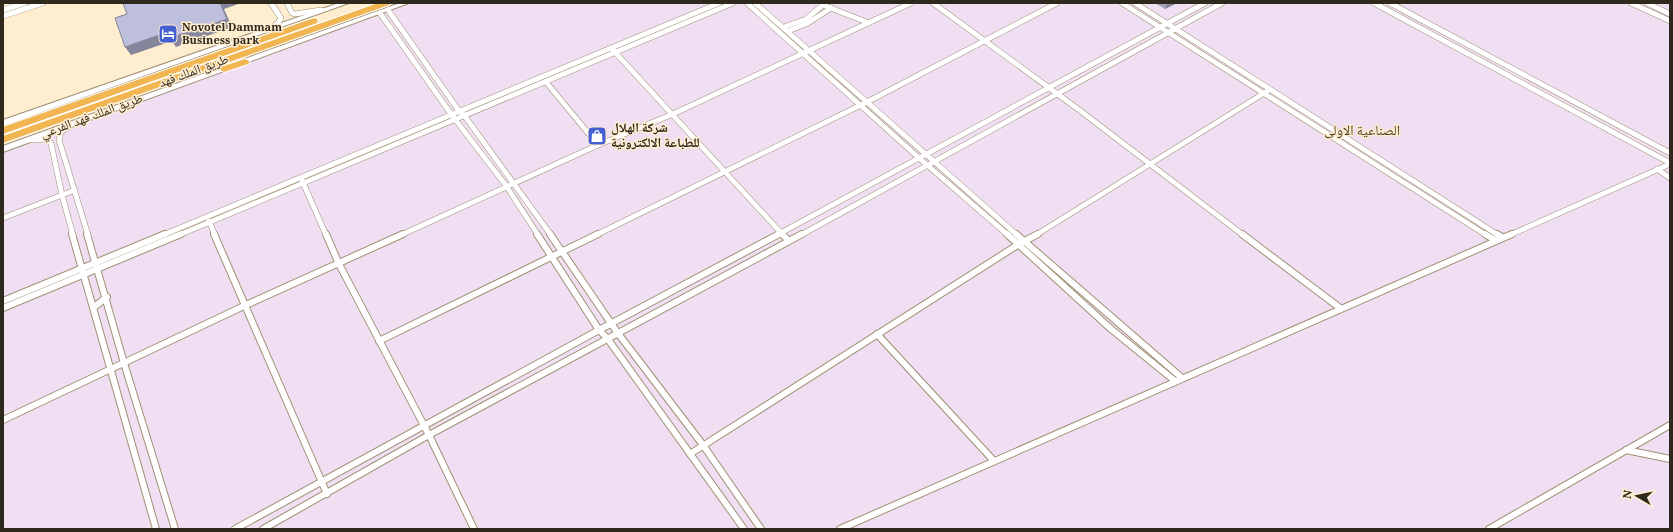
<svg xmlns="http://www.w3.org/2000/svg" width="1673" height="532" font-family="Georgia,'Noto Naskh Arabic',serif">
<rect width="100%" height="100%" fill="#ffedcf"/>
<polygon fill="#f0dff2" points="410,3 1670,3 1670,529 3,529 3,152"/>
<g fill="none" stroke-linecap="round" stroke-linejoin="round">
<g stroke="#a09074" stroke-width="6">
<g id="minor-far1">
<polyline points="287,3 292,13 295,14 321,10"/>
<polyline points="747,3 919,158 1008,235"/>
<polyline points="755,3 1017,235"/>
<polyline points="822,3 823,5 869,23"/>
<polyline points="933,3 1078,109 1243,235"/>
<polyline points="1122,3 1486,235"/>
<polyline points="1135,3 1498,235"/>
<polyline points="1374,3 1670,163"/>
<polyline points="1390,3 1670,153"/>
<polyline points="1631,3 1670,21"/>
<polyline points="1647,3 1670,14"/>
<polyline points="3,10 25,3"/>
<polyline points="388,10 459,111 464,115 551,235"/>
<polyline points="380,13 451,114 507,187 538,235"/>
<polyline points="3,16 43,3"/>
<polyline points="784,27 806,19 823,5"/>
<polyline points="267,30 278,23 281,18 271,3"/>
<polyline points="788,31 808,23 831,8"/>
<polyline points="613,50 783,235"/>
<polyline points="546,82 598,145"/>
<polyline points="71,125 61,132 59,140 88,235"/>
<polyline points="32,140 45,139 51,143 62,195 73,235"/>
<polyline points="1657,169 1670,178"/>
<polyline points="301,178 326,235"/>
<polyline points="3,218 75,190"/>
<polyline points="209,221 215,235"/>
<polyline points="163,235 719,3"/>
<polyline points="179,235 733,3"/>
<polyline points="401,235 598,145 673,114 911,3"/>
<polyline points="596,235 867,102 1057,3"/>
<polyline points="777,235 1205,3"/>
<polyline points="801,235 1222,3"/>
<polyline points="1036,235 1269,90"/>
<polyline points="1510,235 1670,164"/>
</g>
</g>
<g stroke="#a09074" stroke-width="8">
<g id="minor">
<polyline points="72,234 156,529"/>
<polyline points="87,234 124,363 175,529"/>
<polyline points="214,234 327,494"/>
<polyline points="326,234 339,264 429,435 474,529"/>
<polyline points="537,234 599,330 607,338 744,529"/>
<polyline points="550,234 617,332 703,445 761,529"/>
<polyline points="782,234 788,240"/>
<polyline points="1007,234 1111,329 1175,381"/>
<polyline points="1016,234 1182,378"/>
<polyline points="1242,234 1340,308"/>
<polyline points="1485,234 1495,240"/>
<polyline points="1497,234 1502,237"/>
<polyline points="3,301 165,234"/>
<polyline points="94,307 107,297"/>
<polyline points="3,308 181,234"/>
<polyline points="877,334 994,461"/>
<polyline points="379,341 598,234"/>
<polyline points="3,420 246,305 403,234"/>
<polyline points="1626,450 1670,459"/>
<polyline points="690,454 1019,244 1038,234"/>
<polyline points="235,529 599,330 779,234"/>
<polyline points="263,529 429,435 802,234"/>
<polyline points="840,529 1512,234"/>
<polyline points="1489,529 1670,425"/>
</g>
</g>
<g stroke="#a09074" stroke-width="2">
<g id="secondary">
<polygon points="339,3 349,3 3,126 3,120"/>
<polygon points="400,3 409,3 3,152 3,146"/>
</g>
</g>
<g stroke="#fff" stroke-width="2">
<g id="motorway">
<polygon points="378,3 390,3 389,5 3,143 3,136"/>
<polygon points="314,18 317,19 318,21 317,23 3,134 3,127"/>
<polygon points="245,59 250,62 248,64 224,72 219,69 221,67"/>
</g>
</g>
<use href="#minor-far1" stroke="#fff" stroke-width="5"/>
<use href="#minor" stroke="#fff" stroke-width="6"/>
<use href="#secondary" fill="#fff" fill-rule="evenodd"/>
<use href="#motorway" fill="#f1b552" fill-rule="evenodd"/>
</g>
<polygon fill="#a3a3be" points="1155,3 1177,3 1165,9"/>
<g fill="#85859b">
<polygon points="220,3 241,3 224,9 232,27 176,47 172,41 131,55 125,47"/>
<polygon points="1167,3 1177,3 1165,9"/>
</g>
<polygon fill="#bebedd" stroke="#85859b" points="123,3 220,3 227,19 170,38 168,32 125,47 115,18 127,14"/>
<defs>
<g id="hotel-square" transform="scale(1)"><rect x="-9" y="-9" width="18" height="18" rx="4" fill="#445fd2" stroke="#ffedcf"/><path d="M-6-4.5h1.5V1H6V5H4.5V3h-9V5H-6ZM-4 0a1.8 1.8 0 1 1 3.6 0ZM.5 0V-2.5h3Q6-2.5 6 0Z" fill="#fff"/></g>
<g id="shop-square" transform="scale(1)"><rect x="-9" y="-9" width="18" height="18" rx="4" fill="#445fd2" stroke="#ffedcf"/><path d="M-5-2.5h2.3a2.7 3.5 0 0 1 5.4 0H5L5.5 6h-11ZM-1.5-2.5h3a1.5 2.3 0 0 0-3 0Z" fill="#fff"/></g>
</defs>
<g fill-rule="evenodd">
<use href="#hotel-square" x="168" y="34"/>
<use href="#shop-square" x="597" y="136"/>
</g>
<g text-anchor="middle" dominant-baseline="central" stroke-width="3" stroke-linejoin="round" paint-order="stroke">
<g font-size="11" font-weight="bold" fill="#2f281d" stroke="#ffedcf" text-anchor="start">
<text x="182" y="28">Novotel Dammam<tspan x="182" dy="13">Business park</tspan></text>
</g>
<g font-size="13" fill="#2f281d" stroke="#ffedcf">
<text transform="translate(194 72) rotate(-20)">طريق الملك فهد</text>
<text transform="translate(92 117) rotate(-20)">طريق الملك فهد الفرعي</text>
</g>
<g font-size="13" font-weight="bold" fill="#2f281d" stroke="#ffedcf" text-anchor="start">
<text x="611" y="129">شركة الهلال<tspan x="611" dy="15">للطباعة الالكترونية</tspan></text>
</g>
<g font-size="14" fill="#4a3c23" stroke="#ffedcf">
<text x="1362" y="132">الصناعية الاولى</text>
</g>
</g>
<rect width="1673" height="532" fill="none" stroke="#2f281d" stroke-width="8"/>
<g transform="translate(1637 496) rotate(279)" stroke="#ffedcf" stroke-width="3" paint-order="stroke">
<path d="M0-3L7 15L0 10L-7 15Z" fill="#2f281d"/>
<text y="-6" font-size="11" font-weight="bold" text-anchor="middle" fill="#2f281d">N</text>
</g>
</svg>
